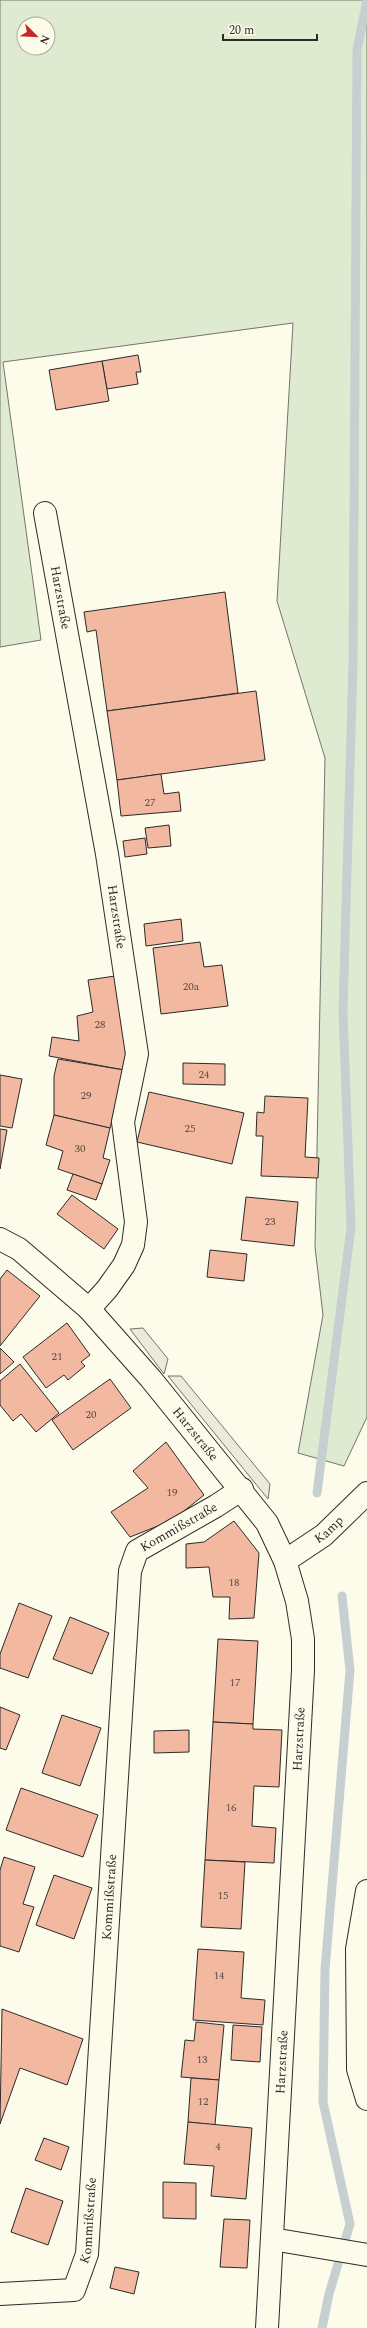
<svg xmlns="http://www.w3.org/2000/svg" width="367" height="2328" font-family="Spectral,serif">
<rect width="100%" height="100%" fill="#fdfbea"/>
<path fill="#deebd1" stroke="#74746e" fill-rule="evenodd" d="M0 0H367V1417L344 1466 298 1453 323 1315 315 1247 325 758 277 601 293 323 3 362 41 640 0 647ZM24 24H48V48H24Z"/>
<g fill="#eceadb" stroke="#74746e">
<polygon points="143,1328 168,1359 164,1374 130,1329"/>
<polygon points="168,1376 181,1376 270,1484 268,1499"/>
</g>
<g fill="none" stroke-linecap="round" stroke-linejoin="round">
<g stroke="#c7d0d0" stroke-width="9">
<polyline points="317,1493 351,1228 343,1011 353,663 357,50 367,0"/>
<polyline points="322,2328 329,2294 350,2224 323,2102 325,1970 350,1670 342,1596"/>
</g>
</g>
<g fill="#f2b8a0" stroke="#2b2b2b">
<polygon points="138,355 141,372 136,372 138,384 107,389 102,361"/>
<polygon points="102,361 109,401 56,410 49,370"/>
<polygon points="225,592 238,693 107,711 96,630 87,632 84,612"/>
<polygon points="256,691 265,760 117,780 107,711"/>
<polygon points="161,774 164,794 179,792 181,811 121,816 117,780"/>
<polygon points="169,825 171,846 148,848 145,828"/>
<polygon points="145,838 147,854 125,857 123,841"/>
<polygon points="181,919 183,941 146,946 144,924"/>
<polygon points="200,942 204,967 222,965 228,1006 161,1014 153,948"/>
<polygon points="115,976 124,1031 126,1062 124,1070 49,1056 52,1037 79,1041 77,1016 93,1012 88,980"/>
<polygon points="58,1059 124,1070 110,1128 54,1115 54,1076"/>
<polygon points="183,1063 225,1064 225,1085 183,1084"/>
<polygon points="0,1075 22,1079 12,1128 0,1126"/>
<polygon points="149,1092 244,1113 232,1164 137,1142"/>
<polygon points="265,1096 308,1098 305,1157 319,1158 318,1178 261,1176 263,1136 256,1136 257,1112 264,1113"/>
<polygon points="54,1115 110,1128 103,1158 110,1160 102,1184 58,1169 63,1151 46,1145"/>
<polygon points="0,1129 7,1130 0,1169"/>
<polygon points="73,1174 102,1184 96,1200 67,1190"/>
<polygon points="72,1195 118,1229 104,1249 57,1214"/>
<polygon points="246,1197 298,1202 294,1246 241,1240"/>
<polygon points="210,1250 247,1254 244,1281 207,1277"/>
<polygon points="7,1270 40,1296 0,1346 0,1279"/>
<polygon points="67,1323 90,1355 81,1362 85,1366 68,1380 64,1375 46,1388 23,1357"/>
<polygon points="0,1348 14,1362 0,1374"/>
<polygon points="20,1364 59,1413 36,1432 21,1414 13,1421 0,1405 0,1381"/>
<polygon points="110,1379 131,1408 73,1450 52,1420"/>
<polygon points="166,1442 204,1495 173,1520 130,1537 111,1512 148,1488 133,1471"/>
<polygon points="234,1521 259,1553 254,1618 229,1619 230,1597 213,1597 209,1567 186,1568 186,1544 204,1542"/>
<polygon points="19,1603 52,1616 28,1678 0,1668 0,1654"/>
<polygon points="70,1617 109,1633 92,1674 53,1659"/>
<polygon points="218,1639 258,1641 253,1724 213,1722"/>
<polygon points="0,1707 20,1715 6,1750 0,1748"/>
<polygon points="62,1715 101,1728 80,1786 42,1773"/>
<polygon points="213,1722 253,1724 253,1729 282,1730 279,1787 254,1786 252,1826 276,1828 274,1863 205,1860"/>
<polygon points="189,1730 189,1752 154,1753 154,1731"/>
<polygon points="21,1788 98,1815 83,1857 6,1830"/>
<polygon points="4,1857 35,1867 23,1904 34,1907 19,1952 0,1946 0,1870"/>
<polygon points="205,1860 245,1862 241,1929 201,1927"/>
<polygon points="54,1875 92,1888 74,1939 36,1925"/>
<polygon points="198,1949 244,1952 241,1998 265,2000 263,2025 193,2020"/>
<polygon points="2,2009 83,2039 67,2085 20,2068 0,2124"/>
<polygon points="196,2022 224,2025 219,2080 181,2077 185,2040 194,2041"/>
<polygon points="233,2025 262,2027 260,2062 231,2060"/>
<polygon points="191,2078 219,2080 215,2125 188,2122"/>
<polygon points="188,2122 252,2128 246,2199 211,2196 214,2166 184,2164"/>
<polygon points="44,2138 69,2147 61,2170 35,2160"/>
<polygon points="163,2182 196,2183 196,2219 163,2218"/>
<polygon points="26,2188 63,2201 48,2245 11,2232"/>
<polygon points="224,2219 250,2220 247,2268 220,2267"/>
<polygon points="115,2267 139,2272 134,2294 110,2288"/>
</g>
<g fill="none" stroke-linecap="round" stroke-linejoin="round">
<g stroke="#2b2b2b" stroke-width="24">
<g id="minor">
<path id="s1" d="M45 513 107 854 137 1054 123 1122 136 1222 133 1245 124 1265 107 1289 89 1309"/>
<path id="s2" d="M285 1561 324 1535 367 1493"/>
<polyline points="367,1891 357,1949 358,2069 367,2099"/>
<polyline points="272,2239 367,2255"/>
<path id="s3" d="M0 2294 74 2290 87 2254 130 1571 137 1551 216 1506 242 1489"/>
</g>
</g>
<g stroke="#2b2b2b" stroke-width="24">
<g id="major">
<path id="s4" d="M0 1239 19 1249 89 1309 151 1379 267 1523 285 1561 297 1601 303 1639V1670L267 2328"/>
</g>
</g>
<use href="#minor" stroke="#fdfbea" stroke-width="22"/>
<use href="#major" stroke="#fdfbea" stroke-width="22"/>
</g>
<g text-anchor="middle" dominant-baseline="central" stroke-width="3" stroke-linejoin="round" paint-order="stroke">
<g font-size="11" fill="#5d4e48">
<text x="150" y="802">27</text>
<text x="191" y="986">20a</text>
<text x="100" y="1024">28</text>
<text x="204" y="1074">24</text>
<text x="86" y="1095">29</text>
<text x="190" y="1128">25</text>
<text x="80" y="1148">30</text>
<text x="270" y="1221">23</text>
<text x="57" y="1356">21</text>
<text x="91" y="1414">20</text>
<text x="172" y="1492">19</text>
<text x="234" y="1582">18</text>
<text x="235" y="1682">17</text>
<text x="231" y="1807">16</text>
<text x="223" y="1895">15</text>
<text x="219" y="1975">14</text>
<text x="202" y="2059">13</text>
<text x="203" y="2101">12</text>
<text x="218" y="2146">4</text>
</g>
<g font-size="13" fill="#2b2b2b" stroke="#fdfbea">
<text stroke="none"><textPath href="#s1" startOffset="86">Harzstraße</textPath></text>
<text stroke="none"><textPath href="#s1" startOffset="410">Harzstraße</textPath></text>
<text stroke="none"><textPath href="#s4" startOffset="278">Harzstraße</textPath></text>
<text stroke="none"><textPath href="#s3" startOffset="866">Kommißstraße</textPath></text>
<text stroke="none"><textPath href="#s2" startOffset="54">Kamp</textPath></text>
<text transform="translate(299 1739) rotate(-87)">Harzstraße</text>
<text stroke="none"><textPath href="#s3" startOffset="470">Kommißstraße</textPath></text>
<text transform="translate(282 2062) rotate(-87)">Harzstraße</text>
<text stroke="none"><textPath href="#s3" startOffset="146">Kommißstraße</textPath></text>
</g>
</g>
<g transform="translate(36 36) rotate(114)"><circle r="19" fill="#fdfbea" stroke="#a9a89e"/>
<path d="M0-3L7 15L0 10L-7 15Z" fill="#c62828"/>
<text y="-6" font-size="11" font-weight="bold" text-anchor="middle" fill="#2b2b2b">N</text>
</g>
<path d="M223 34v6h94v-6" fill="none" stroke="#2b2b2b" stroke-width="2"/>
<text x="229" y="34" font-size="12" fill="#2b2b2b" stroke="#fdfbea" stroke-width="3" paint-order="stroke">20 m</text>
</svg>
